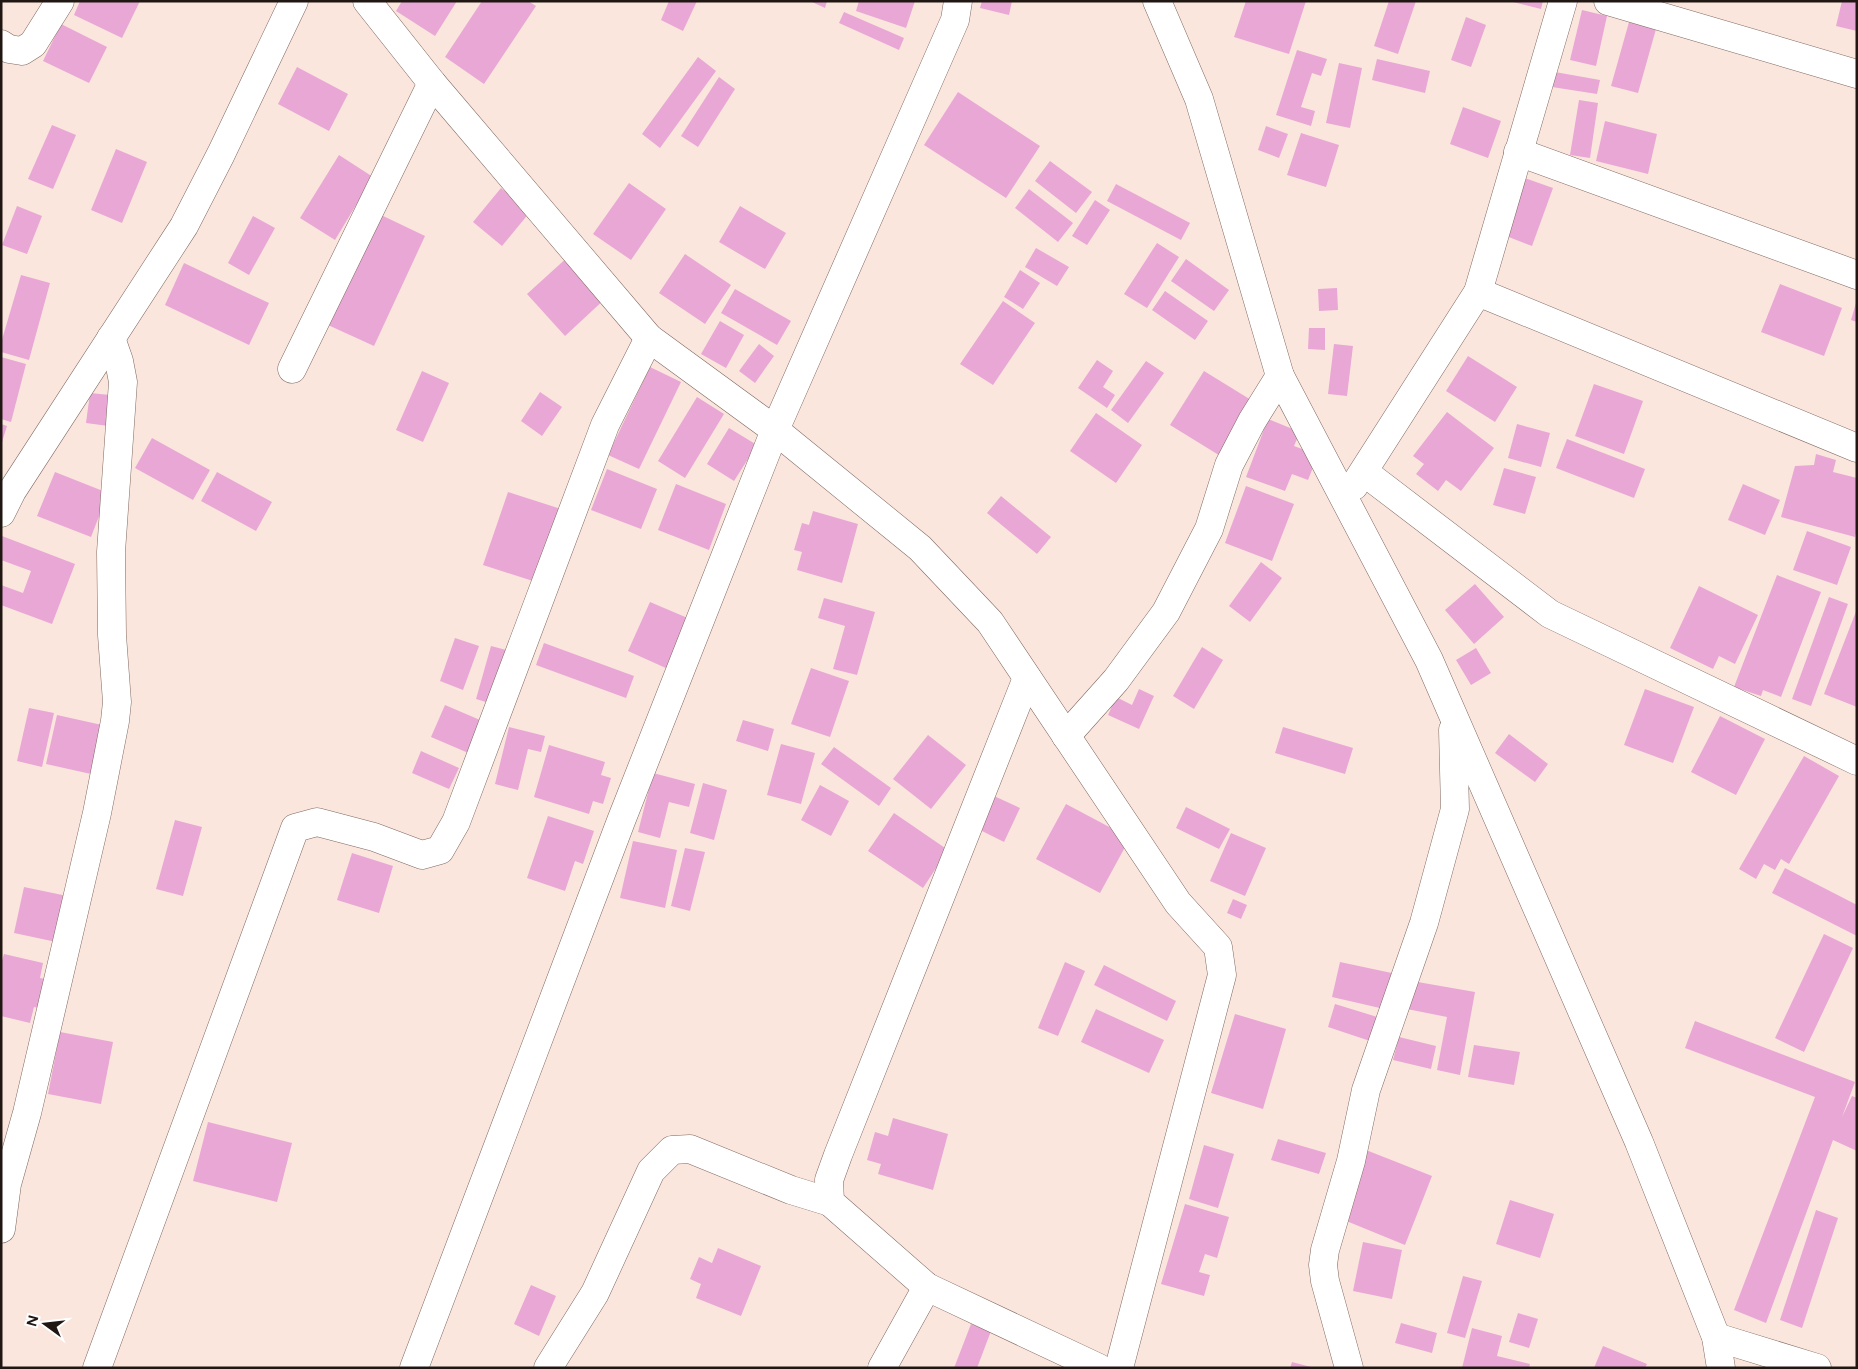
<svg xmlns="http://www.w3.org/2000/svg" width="1858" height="1369" font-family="Figtree,sans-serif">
<rect width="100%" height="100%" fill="#fbe6de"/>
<g fill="#e9a7d5">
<polygon points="80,1 140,1 122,38 74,15"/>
<polygon points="402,1 457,1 435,36 396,11"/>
<polygon points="482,1 528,1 536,6 484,84 445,57"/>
<polygon points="669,1 697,1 683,31 661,20"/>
<polygon points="810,1 827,1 825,8"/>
<polygon points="859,1 915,1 906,28 856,11"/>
<polygon points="982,1 1012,1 1009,15 980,8"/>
<polygon points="1246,1 1306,1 1289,54 1234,37"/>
<polygon points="1389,1 1416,1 1398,54 1374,46"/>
<polygon points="1509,1 1543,1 1541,9"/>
<polygon points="1842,1 1857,1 1857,31 1836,26"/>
<polygon points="1582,10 1607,16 1596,66 1570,60"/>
<polygon points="844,12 904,38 899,50 839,23"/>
<polygon points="1466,17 1486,25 1471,67 1451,60"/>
<polygon points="1629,22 1656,29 1638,93 1611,86"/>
<polygon points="61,24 107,47 89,83 43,61"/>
<polygon points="1297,50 1327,59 1321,76 1312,73 1301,107 1315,111 1311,126 1276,115"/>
<polygon points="698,57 716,71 660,148 642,134"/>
<polygon points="1377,59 1430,71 1425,93 1372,80"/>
<polygon points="1339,63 1362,68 1350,128 1326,123"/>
<polygon points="297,67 348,94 329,131 278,104"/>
<polygon points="1555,72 1600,80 1597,94 1552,87"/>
<polygon points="719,77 735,89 698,147 681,136"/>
<polygon points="958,92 1040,146 1006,198 924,145"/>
<polygon points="1579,100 1598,103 1590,158 1570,155"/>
<polygon points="1463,107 1501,121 1488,158 1450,144"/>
<polygon points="1605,121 1657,134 1648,174 1596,161"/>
<polygon points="52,125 76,135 53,189 28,179"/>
<polygon points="1266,126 1288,134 1279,158 1258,150"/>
<polygon points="1301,133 1339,145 1326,187 1287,175"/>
<polygon points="116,149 147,162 122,223 91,210"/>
<polygon points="339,155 373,177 335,240 300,218"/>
<polygon points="1050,161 1092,192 1076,213 1035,181"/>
<polygon points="1522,177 1553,188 1532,246 1501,234"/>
<polygon points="629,183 666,209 631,260 593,234"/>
<polygon points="1116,184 1190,223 1181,240 1107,201"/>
<polygon points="501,188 530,212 502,246 473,222"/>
<polygon points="1029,189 1073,223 1058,242 1015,208"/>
<polygon points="1095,200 1110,210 1087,245 1072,236"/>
<polygon points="17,206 42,216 27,254 2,245"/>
<polygon points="740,206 786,233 765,269 719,242"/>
<polygon points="379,214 425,236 374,346 328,325"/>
<polygon points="253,216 275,228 249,275 228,263"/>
<polygon points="1157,243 1179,257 1147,308 1124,294"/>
<polygon points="1036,248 1069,267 1057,286 1025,267"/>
<polygon points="685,254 731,285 705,324 659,293"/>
<polygon points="570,255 607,297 565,336 527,294"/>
<polygon points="1186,259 1229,290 1214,311 1171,281"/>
<polygon points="184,263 269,303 249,345 165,305"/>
<polygon points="1020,270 1040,283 1023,309 1004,297"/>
<polygon points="21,275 50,283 29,360 1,352 1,343"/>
<polygon points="1780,284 1842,308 1824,356 1761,332"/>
<polygon points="1337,288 1338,310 1319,311 1318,289"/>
<polygon points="735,289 791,321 777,345 721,313"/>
<polygon points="1165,291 1208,321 1195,340 1152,310"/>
<polygon points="1003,301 1035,323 993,385 960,364"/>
<polygon points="1856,303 1857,303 1857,322 1851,320"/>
<polygon points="720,321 744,335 726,368 701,354"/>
<polygon points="1309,328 1325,328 1325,350 1308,349"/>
<polygon points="759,344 774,356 755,383 739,371"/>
<polygon points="1334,344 1353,346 1347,396 1328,394"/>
<polygon points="1468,356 1517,387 1495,422 1446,391"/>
<polygon points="1,357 26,364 11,422 1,419"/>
<polygon points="1097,360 1113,371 1103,387 1115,395 1107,408 1078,388"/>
<polygon points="1146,361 1164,373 1128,423 1111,410"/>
<polygon points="650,367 681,382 639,469 608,455"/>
<polygon points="422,371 449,383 423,442 396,430"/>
<polygon points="1204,371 1256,403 1222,457 1170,425"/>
<polygon points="1594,384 1643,401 1624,454 1575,436"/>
<polygon points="540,392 562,407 542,436 521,421"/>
<polygon points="90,393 120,396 116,427 86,423"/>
<polygon points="697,397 724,414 685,478 658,461"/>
<polygon points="1447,412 1494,448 1461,491 1446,480 1438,491 1416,474 1424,464 1413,456"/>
<polygon points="1096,413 1142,445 1116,483 1070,451"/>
<polygon points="1268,419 1300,432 1294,446 1318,455 1308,480 1292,474 1285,491 1246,477"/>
<polygon points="1,424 7,426 2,442 1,442"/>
<polygon points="1517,424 1550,433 1541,467 1508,458"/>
<polygon points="729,428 757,445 734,481 707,464"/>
<polygon points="152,438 210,470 193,500 135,468"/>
<polygon points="1567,439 1645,469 1634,498 1556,468"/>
<polygon points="1816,454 1836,460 1833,472 1857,478 1857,529 1855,537 1781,517 1795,466 1814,465"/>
<polygon points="1504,468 1536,477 1525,514 1493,505"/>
<polygon points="607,469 657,489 641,529 591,510"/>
<polygon points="55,472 108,493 91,537 37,516"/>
<polygon points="217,472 272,502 256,531 201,501"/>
<polygon points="676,484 726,504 709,550 658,530"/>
<polygon points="1743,484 1780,500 1765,535 1728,520"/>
<polygon points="1246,486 1294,504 1272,561 1225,543"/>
<polygon points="508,492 561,509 536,582 483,565"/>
<polygon points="1001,496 1051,537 1037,554 987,513"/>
<polygon points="813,511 858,524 842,583 797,570 802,552 794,550 802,523 809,525"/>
<polygon points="1807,531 1851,547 1837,585 1793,570"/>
<polygon points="2,536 75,564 52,624 1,605 1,585 23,593 31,571 1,560"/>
<polygon points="1261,562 1282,578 1250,622 1229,606"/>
<polygon points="1777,575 1821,592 1781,697 1763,690 1761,696 1734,687"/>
<polygon points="1475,584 1504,617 1474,644 1445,610"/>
<polygon points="1699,586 1758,615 1735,664 1719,656 1713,669 1670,648"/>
<polygon points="1829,597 1848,604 1811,706 1792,699"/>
<polygon points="824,598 875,612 857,675 833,669 845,626 818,618"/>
<polygon points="650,602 690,619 668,669 628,651"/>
<polygon points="1857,609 1857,707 1824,694"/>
<polygon points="455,638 479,646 463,690 440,681"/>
<polygon points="544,643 634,676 626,698 536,665"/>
<polygon points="491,646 514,652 499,706 476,699"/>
<polygon points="1202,647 1223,660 1194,709 1173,696"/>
<polygon points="1476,648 1491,673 1471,685 1456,660"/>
<polygon points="811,668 849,681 830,737 791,724"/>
<polygon points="1139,689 1154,696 1139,729 1108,715 1116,697 1132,705"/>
<polygon points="1645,689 1694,707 1673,763 1624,745"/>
<polygon points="445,705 487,723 473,755 431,737"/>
<polygon points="29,708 54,713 42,767 17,761"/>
<polygon points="57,715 111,727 100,776 46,764"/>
<polygon points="1720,716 1765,739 1736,795 1691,772"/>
<polygon points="743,720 774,729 768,751 736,741"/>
<polygon points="509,727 545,736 541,752 528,749 518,790 495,784"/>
<polygon points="1283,727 1353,748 1345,774 1275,753"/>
<polygon points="1509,734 1548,764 1535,782 1495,753"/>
<polygon points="928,735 966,765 931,809 893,779"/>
<polygon points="781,744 815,753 801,804 767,795"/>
<polygon points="549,745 605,762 601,775 611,778 603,804 593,801 589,814 534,797"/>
<polygon points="834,747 891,788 879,806 821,764"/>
<polygon points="421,751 459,768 449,789 412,773"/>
<polygon points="1804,756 1839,776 1789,864 1781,859 1775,870 1764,864 1756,879 1739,869"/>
<polygon points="653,773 695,784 689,807 669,802 660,838 638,832"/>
<polygon points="703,783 727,790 714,840 690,833"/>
<polygon points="820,785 849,801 831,836 801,820"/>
<polygon points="994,796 1020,808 1004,842 978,829"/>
<polygon points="1066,804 1130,838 1100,893 1036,859"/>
<polygon points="1186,807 1230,829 1219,849 1176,828"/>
<polygon points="894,813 948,850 923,888 868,851"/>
<polygon points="548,816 594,831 583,864 575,861 565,891 527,878"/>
<polygon points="175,820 202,827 183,896 156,889"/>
<polygon points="1231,833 1266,848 1245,896 1210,881"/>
<polygon points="633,841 677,850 665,908 620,898"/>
<polygon points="685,848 705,852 690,911 671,906"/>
<polygon points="352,853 393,866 379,913 337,900"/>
<polygon points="1785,868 1857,905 1857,936 1772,893"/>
<polygon points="24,887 72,897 61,943 14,933"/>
<polygon points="1233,899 1247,905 1241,919 1227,913"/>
<polygon points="1824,934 1853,948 1804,1052 1775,1038"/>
<polygon points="4,954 43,963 40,978 49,980 43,1009 34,1007 30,1023 1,1016 1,964"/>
<polygon points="1065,962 1085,971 1058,1036 1038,1028"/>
<polygon points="1340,962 1401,975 1393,1011 1332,997"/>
<polygon points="1104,965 1176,1001 1167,1021 1094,985"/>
<polygon points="1412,981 1475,992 1460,1075 1437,1070 1447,1017 1407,1009"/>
<polygon points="1335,1004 1387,1020 1379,1044 1328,1027"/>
<polygon points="1096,1009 1164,1040 1149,1073 1081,1042"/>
<polygon points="1235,1014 1286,1029 1263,1109 1211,1093"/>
<polygon points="1695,1021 1855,1082 1842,1117 1852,1096 1857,1098 1857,1151 1833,1140 1766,1323 1734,1310 1815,1097 1685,1048"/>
<polygon points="60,1032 113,1042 101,1104 48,1094"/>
<polygon points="1399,1037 1436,1046 1431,1069 1393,1060"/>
<polygon points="1474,1045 1520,1052 1514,1085 1468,1077"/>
<polygon points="893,1118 948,1134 933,1190 878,1174 881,1164 867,1160 875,1132 888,1136"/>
<polygon points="208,1122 292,1143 277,1202 193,1181"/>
<polygon points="1278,1139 1326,1153 1319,1174 1271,1160"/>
<polygon points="1204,1145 1234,1154 1218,1208 1189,1199"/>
<polygon points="1366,1150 1432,1176 1405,1245 1339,1218"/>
<polygon points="1510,1200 1554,1214 1540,1258 1496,1244"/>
<polygon points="1185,1204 1229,1217 1217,1258 1205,1254 1199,1272 1210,1275 1204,1296 1161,1284"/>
<polygon points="1816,1210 1838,1218 1802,1328 1780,1320"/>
<polygon points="1363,1242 1402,1250 1392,1299 1353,1291"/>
<polygon points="718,1248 761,1266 741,1316 696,1298 701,1284 690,1279 699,1257 712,1263"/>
<polygon points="1463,1276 1482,1281 1465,1338 1447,1333"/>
<polygon points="531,1285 556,1296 539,1336 514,1324"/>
<polygon points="1518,1313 1538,1319 1529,1348 1509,1342"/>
<polygon points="1401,1323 1437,1333 1432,1353 1395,1343"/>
<polygon points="971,1324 991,1331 977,1368 954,1368"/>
<polygon points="1472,1328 1502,1336 1497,1356 1530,1364 1529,1368 1462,1368"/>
<polygon points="1603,1346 1647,1364 1645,1368 1594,1368"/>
<polygon points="1292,1362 1311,1367 1311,1368 1290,1368"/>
</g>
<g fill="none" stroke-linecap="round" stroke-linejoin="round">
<g stroke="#7f6860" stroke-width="29">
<g id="minor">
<polyline points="367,1 432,83 649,338 775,430 920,548 990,622 1178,903 1218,947 1222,975 1119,1368"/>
<polyline points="1157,1 1199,99 1280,376 1429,660 1639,1142 1716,1337 1721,1368"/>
<polyline points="1608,1 1857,74"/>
<polyline points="1,44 9,49 22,51 33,44 60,1"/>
<polyline points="1518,152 1857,275"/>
<polyline points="1478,292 1857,448"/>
<polyline points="292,369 432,83"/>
<polyline points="1364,472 1550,614 1857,761"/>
<polyline points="1354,486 1478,292 1563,1"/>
<polyline points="1,513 12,491 184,226 221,154 294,1"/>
<polyline points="1027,678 838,1155 829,1180 830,1202 927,1287 1099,1368"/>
<polyline points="1066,736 1116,680 1166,612 1209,529 1229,465 1252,421 1280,376"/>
<polyline points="1,1229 7,1184 27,1113 97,813 115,721 117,702 112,635 111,552 123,382 119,361 111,338"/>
<polyline points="1716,1337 1817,1368"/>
<polyline points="97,1368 295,828 317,822 374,837 422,855 440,850 456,822 605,425 649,338"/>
<polyline points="414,1368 621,821 775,430 955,20 958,1"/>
<polyline points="548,1368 595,1293 651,1171 672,1150 690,1149 791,1190 830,1202"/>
<polyline points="882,1368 927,1287"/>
<polyline points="1349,1368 1325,1281 1323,1265 1325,1250 1351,1161 1366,1090 1424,923 1455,809 1453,730"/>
</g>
</g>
<use href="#minor" stroke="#fff" stroke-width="28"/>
</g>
<rect width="1858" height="1369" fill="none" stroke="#201713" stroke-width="5"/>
<g transform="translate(45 1324) rotate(285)" stroke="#ffffff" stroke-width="4" paint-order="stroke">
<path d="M0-4L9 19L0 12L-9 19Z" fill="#201713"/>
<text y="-8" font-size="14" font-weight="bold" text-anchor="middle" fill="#201713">N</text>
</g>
</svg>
